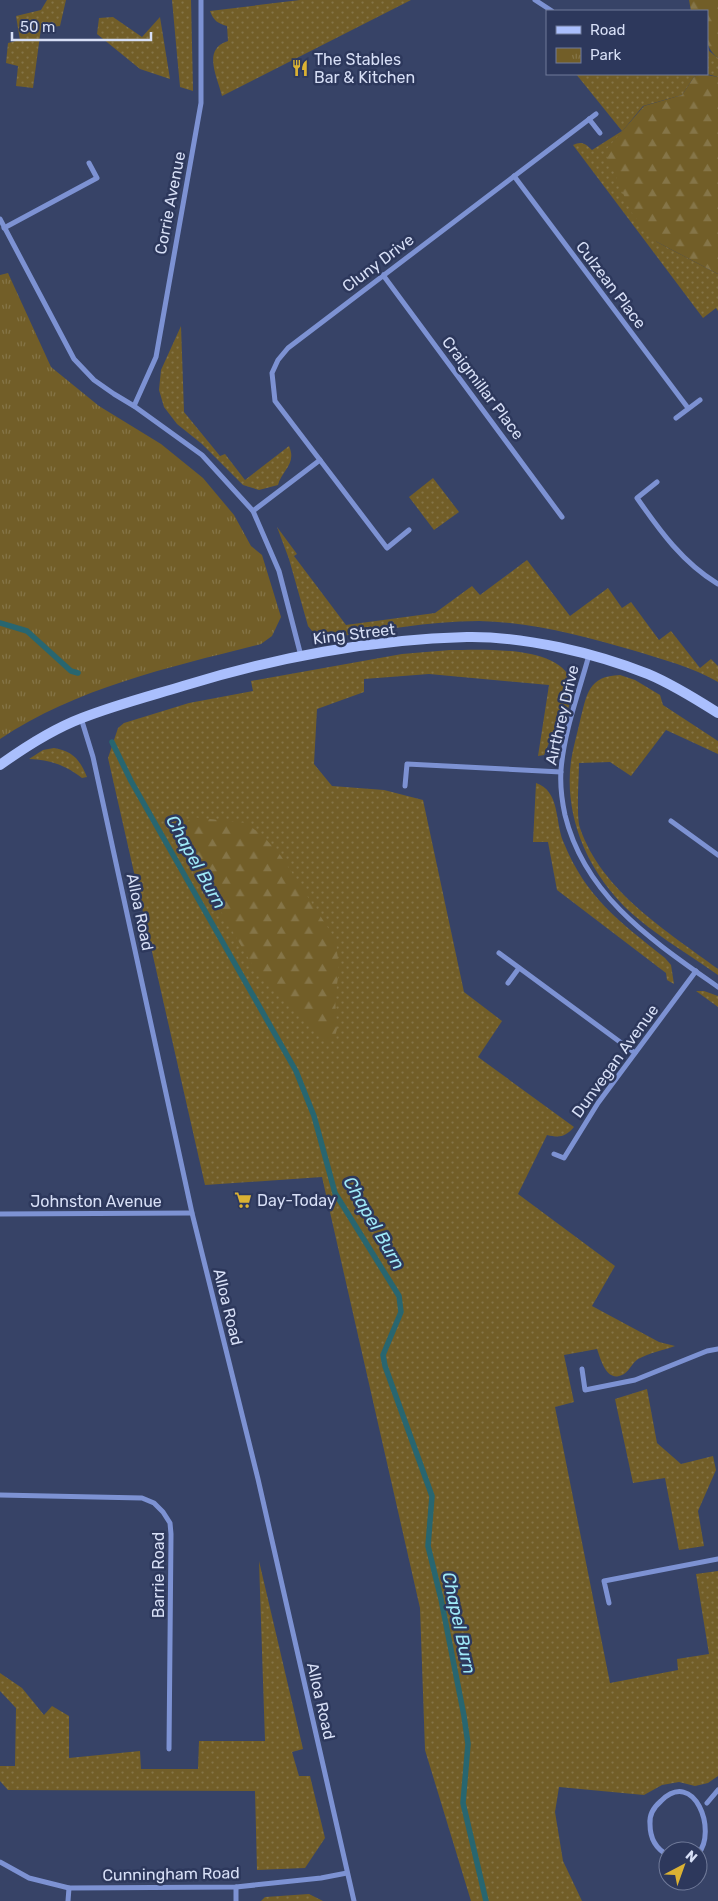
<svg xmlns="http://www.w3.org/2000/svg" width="718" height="1901" font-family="Rubik,sans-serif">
<defs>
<pattern id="grass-dots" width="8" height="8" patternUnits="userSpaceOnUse" patternTransform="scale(1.25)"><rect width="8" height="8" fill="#725e28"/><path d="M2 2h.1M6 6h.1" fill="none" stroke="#857548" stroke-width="1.8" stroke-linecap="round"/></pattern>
<pattern id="forest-firs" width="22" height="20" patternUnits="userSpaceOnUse" patternTransform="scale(1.25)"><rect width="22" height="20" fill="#725e28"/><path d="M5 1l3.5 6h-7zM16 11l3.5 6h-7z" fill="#857548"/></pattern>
<pattern id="park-tufts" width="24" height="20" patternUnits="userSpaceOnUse" patternTransform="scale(1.25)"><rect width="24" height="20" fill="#725e28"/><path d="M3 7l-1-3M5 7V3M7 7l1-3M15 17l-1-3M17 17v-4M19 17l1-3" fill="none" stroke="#857548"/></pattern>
</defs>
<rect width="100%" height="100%" fill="#374367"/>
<g fill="url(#grass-dots)">
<polygon points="47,0 66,0 60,26 41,28 33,88 16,86 18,66 6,63 8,43 20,40 16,16 41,10"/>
<polygon points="172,0 191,0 193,91 180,87"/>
<path d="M300 0H411L222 96C217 76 202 49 228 41L227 26C217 23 214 21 210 11Z"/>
<polygon points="113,17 142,37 160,17 170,79 140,69 97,34 99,18"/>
<polygon points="707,45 709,51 718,58 718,77 707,74"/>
<path d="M576 74H701L694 77 682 95 643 106 606 151 657 242 718 274V311L716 308 703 318 573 145C581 141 585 143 592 150L622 131Z"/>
<path d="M181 326 184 412 220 456 225 454 245 480 289 446C297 464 282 470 278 485L259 490 243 485 202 444 177 424 164 407 159 390 161 370Z"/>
<polygon points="433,478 459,512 434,530 409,497"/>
<path d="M277 527 297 554 294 556 346 625 435 613 472 586 480 595 527 560 570 616 608 588 622 608 631 602 659 640 671 631 700 668 711 659 718 666V682C693 667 661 659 632 650 583 636 532 622 479 621 428 621 378 631 328 638L313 632 308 626 289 559Z"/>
<path d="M450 650C481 650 568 644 572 687 573 700 562 726 558 739L551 738 544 755 538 756 549 685 429 674 364 679V692L317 709 314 764 332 786 384 790 423 800 464 992 502 1021 478 1057 574 1127C565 1137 560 1138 547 1135L518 1194 615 1266 592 1306 659 1342 675 1346C664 1350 649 1353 638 1359 632 1363 630 1370 624 1374 607 1384 601 1360 597 1349L564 1355 574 1402 555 1407 610 1683 678 1670 677 1659 709 1654 696 1574 718 1571V1776L708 1783 695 1786 679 1782 662 1785 644 1795 559 1787 555 1812 563 1861 582 1901H471L425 1750 420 1608 322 1177 205 1185 108 758 118 728 124 723 189 703 253 691 251 681 402 654Z"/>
<path d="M620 675 635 680 660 695 663 705 718 741V754L666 730 631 776 610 762 579 763C579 777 576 816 580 828 602 892 667 931 718 969V975C686 952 648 931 621 903 585 865 564 813 571 761 573 748 577 734 580 721 587 694 588 676 620 675Z"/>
<path d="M54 748C73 751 80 760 87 777L82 778C65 765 51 760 29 759L43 750Z"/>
<path d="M536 783C560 791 555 821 563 841 586 898 619 921 665 958L671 965 674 984 667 980 666 973 557 890 548 842H533Z"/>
<polygon points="696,991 704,991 718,996 718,1007"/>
<polygon points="647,1389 657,1443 681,1464 713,1456 716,1470 698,1511 704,1546 679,1550 665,1478 633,1483 615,1399"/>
<polygon points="259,1561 303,1749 292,1752 299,1776 310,1776 325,1838 305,1868 257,1870 255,1791 8,1790 0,1781 0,1766 15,1766 16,1708 0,1691 0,1673 22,1688 44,1715 52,1706 69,1716 69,1758 140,1751 141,1769 198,1769 199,1741 265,1741"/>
<polygon points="309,1894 323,1901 261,1901 265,1897"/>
</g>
<g fill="url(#forest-firs)">
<path d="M689 0H718V58C702 45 707 31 707 11H691Z"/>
<polygon points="701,74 718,77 718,274 657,242 631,212 605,151 644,106 682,95 694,77"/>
<polygon points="192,817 246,823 263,836 281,856 336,940 339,971 335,998 337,1029 334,1040 328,1042 323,1039 292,1006 259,976 210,893 190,868 179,839 180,829"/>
</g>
<path fill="url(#park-tufts)" d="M8 273 51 367 99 406 161 444 203 478 234 515 251 546 262 555 281 617 272 636 261 644C171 667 78 687 0 739V275Z"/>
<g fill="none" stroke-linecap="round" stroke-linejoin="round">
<g stroke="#286670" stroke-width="5.5">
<polyline points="0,623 27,631 71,671 78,673"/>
<polyline points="112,742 131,781 296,1071 314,1116 335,1193 399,1296 401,1312 383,1355 385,1366 432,1496 428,1546 441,1599 464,1716 468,1744 463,1803 486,1901"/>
</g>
<g stroke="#7d92d3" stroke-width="5">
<polyline points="535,0 552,11"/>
<polyline points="589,119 600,133"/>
<polyline points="514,176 688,408"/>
<polyline points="0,219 74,359 94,380 114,394 134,406 202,455 253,511 279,571 301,656"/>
<polyline points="4,228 97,178 89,163"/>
<polyline points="383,275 562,517"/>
<polyline points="134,406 156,357 201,103 201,0"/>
<polyline points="676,418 700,400"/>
<path d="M657 482 637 498C660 531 683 563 718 584"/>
<polyline points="253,511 320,460"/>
<polyline points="409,530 387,548 275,401 272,373 278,360 288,348 596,114"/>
<path d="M589 655C579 692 564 731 561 770 560 784 562 801 565 815 585 897 653 941 718 987"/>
<polyline points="81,718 93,757 192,1213 258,1479 354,1901"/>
<polyline points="405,786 407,764 561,772"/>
<polyline points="671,821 718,855"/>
<polyline points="499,953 635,1053"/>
<polyline points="508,983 519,968"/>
<polyline points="554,1154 564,1158 598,1103 696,971"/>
<polyline points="0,1214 192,1213"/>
<polyline points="582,1369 585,1390 635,1380 707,1351 718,1349"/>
<polyline points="0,1495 142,1498 154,1503 163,1512 170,1523 171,1534 169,1749"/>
<polyline points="609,1603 604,1581 718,1559"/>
<polyline points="707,1803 718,1790"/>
<path d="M668 1855C656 1849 650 1838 650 1824 649 1815 654 1807 661 1801 694 1768 718 1831 698 1854"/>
<polyline points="0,1862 29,1878 69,1888 236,1887 321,1878 347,1873"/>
<polyline points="236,1887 236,1901"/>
<polyline points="68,1901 69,1888"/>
</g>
<path stroke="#aabffd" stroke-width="10" d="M0 765C25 747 53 729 82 718 115 705 150 696 183 686 273 658 373 639 467 637 524 636 595 653 648 674 672 684 696 699 718 713"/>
</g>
<defs>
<g id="restaurant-bare" transform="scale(1.35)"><path d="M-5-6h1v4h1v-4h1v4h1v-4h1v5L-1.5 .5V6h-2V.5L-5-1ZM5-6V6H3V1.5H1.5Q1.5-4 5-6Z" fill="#dbb233" stroke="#2d385c" stroke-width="2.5" paint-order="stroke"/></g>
<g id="supermarket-bare" transform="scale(1.35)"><path d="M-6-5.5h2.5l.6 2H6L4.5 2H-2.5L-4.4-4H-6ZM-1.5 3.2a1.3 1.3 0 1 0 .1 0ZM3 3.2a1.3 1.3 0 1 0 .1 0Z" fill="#dbb233" stroke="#2d385c" stroke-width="2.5" paint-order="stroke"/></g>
</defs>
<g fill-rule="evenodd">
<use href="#restaurant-bare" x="300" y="68"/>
<use href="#supermarket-bare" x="243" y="1200"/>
</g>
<g text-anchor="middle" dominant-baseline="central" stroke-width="5" stroke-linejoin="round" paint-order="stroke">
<g font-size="16" fill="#d7dff6" stroke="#2d385c" text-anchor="start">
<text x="314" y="59">The Stables<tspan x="314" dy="18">Bar &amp; Kitchen</tspan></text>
<text x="257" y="1200">Day-Today</text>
</g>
<g font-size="16" fill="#d7dff6" stroke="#2d385c">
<text transform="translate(170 203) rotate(-79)">Corrie Avenue</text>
<text transform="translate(378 263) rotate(-37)">Cluny Drive</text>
<text transform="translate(611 285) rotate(53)">Culzean Place</text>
<text transform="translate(483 388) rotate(53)">Craigmillar Place</text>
<text transform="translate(354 634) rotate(-7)">King Street</text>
<text transform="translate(562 715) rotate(-77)">Airthrey Drive</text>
<text transform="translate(140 912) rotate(78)">Alloa Road</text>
<text transform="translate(615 1061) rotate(-54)">Dunvegan Avenue</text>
<text x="96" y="1201">Johnston Avenue</text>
<text transform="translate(228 1307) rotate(76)">Alloa Road</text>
<text transform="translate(158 1575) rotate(-90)">Barrie Road</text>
<text transform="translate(321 1701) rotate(77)">Alloa Road</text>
<text transform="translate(171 1874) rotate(-1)">Cunningham Road</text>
</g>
<g font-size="18" font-style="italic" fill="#9ee9f7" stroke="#2d385c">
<text transform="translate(196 862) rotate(61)">Chapel Burn</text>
<text transform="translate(374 1223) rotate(60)">Chapel Burn</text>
<text transform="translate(459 1623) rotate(78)">Chapel Burn</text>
</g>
</g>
<rect x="546" y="10" width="162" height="65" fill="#2d385c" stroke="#717b9a"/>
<rect x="556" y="26" width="25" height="8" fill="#aabffd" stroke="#717b9a"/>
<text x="590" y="35" font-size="15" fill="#d7dff6">Road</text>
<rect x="556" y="48" width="25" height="15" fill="url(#park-tufts)" stroke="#717b9a"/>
<text x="590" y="60" font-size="15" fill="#d7dff6">Park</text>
<g transform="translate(683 1866) rotate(41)"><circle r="24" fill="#2d385c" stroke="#717b9a"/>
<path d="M0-4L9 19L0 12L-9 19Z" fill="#dbb233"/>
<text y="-8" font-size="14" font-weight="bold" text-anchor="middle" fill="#d7dff6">N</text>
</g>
<path d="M12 32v8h139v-8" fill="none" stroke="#d7dff6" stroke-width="2.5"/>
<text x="20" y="32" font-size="15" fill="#d7dff6" stroke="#2d385c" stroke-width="4" paint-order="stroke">50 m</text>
</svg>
